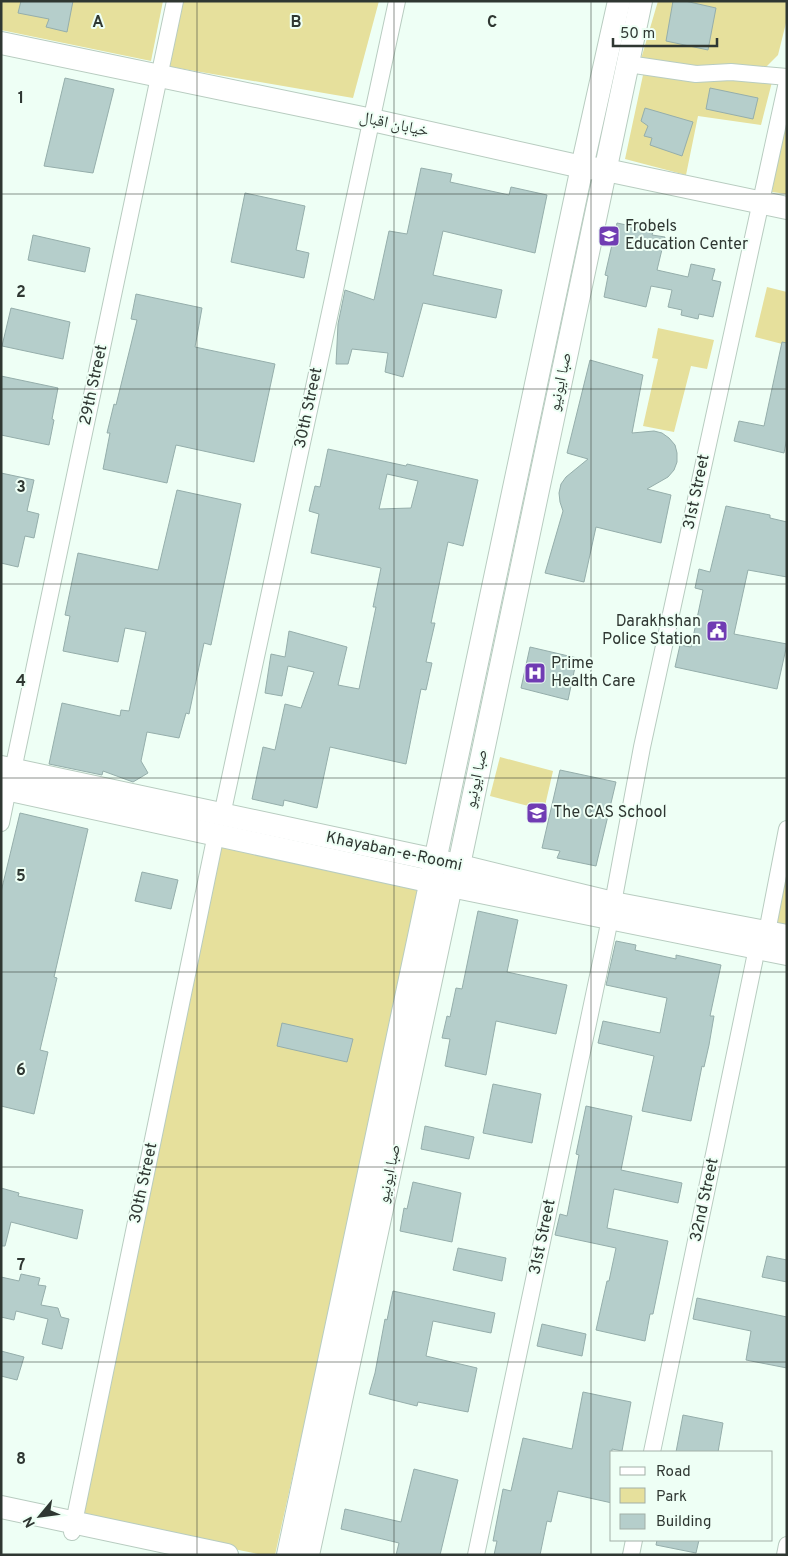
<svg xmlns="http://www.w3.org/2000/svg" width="788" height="1556" font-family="Overpass,'Noto Naskh Arabic',sans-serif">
<rect width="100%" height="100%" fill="#eefff5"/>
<g fill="#e6e09c">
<polygon points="2,1 163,1 151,61 1,30"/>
<polygon points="181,1 379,1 353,98 166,66"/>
<polygon points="658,1 787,1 787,19 778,55 764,69 702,69 641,59"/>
<polygon points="643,75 693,80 719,76 772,82 761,125 698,116 686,175 625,159"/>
<polygon points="787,107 787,194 772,192"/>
<polygon points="767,287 787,292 786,345 755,337"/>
<polygon points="658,328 714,340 707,369 691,366 674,432 643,426 658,359 652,358"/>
<polygon points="500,757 553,771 544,810 490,796"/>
<polygon points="221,842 424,886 275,1555 263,1555 80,1518"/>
<polygon points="787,858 787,929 773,926"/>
</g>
<g fill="#b5cecb" stroke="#95aeab" fill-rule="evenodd">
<polygon points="21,1 73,1 67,32 46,27 49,19 18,13"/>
<polygon points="673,1 685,1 716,8 708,50 666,41"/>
<polygon points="65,78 114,89 93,173 44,166"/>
<polygon points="710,88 758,98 753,119 706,109"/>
<polygon points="645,108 693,122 682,156 650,145 652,138 644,136 648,126 641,121"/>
<polygon points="421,168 452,174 450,182 509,195 511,187 547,195 535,253 443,231 433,275 502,290 496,318 423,303 403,377 385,372 388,353 352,349 348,364 336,364 338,324 345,290 374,300 389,231 407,234"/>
<polygon points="245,193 305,206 296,250 309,253 304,278 231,262"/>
<polygon points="617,223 636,227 636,225 654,229 652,235 665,237 657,270 688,277 691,264 715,269 712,280 721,282 713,317 699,314 698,319 681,315 682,310 668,307 672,290 651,286 646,307 604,297 608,276 605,275"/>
<polygon points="33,235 90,248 85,272 28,260"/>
<polygon points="136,294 202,308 195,347 275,364 254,462 176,445 167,483 103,469 110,433 107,433 114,404 116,405 137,320 131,319"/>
<polygon points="11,308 70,322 63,359 2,346"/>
<polygon points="782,342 787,343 787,437 784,453 734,441 739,421 764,426"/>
<polygon points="590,360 643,375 632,433 654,431 662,433 669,438 675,445 677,453 677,462 674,470 668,477 647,489 671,495 661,543 596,527 584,582 545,573 563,511 560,502 559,493 561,484 566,477 588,459 567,453"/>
<polygon points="1,376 58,388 52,419 54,420 49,445 1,435"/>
<path d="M328 449 406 466 407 464 478 480 463 546 448 542 431 623H435L426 662 432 663 426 690 421 689 406 764 330 747 317 808 284 800 283 806 252 799 263 747 275 750 285 704 301 708 314 672 288 666 282 696 265 693 271 654 285 657 289 631 347 647 338 685 359 689 376 607H373L381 568 311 553 319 514 309 511 315 486 320 487ZM387 474 418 481 411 508 379 509Z"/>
<polygon points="1,473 34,480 27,511 39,514 34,538 25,536 18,567 1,563"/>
<polygon points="177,490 241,504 211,645 204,643 189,714 186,713 179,738 147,732 141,761 148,773 133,782 103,771 102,775 49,764 62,703 120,716 121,710 129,711 146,632 125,628 118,662 63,651 70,616 65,615 78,553 158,570"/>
<polygon points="726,506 770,515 770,518 787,522 787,577 748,570 734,634 787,644 777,689 675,667 680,645 691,647 703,590 695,588 699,569 710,572"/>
<polygon points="530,647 577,658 568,700 521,688"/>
<polygon points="560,770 616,782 596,866 557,858 560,851 542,848"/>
<polygon points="20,813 88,829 54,977 57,978 40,1050 48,1052 34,1114 1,1106 1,892"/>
<polygon points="142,872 178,880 171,909 135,901"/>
<polygon points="478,911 518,920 507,972 567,985 556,1034 496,1021 486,1075 445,1066 450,1039 442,1038 447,1016 450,1017 456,988 462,989"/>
<polygon points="616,941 636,945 635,950 676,959 676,955 721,965 710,1016 714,1016 709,1045 704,1067 702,1066 691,1121 642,1111 654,1056 598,1043 603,1021 660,1033 667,998 606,985"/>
<polygon points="282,1023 353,1039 347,1062 277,1046"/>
<polygon points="493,1084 541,1094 532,1143 483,1133"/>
<polygon points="586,1106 632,1116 621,1170 682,1183 678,1203 614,1189 607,1228 668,1241 653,1314 650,1314 645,1341 596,1330 607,1281 609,1281 616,1248 555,1235 560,1214 567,1216 579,1155 576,1154"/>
<polygon points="425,1126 474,1137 469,1159 421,1149"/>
<polygon points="413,1182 461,1193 452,1242 400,1231 404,1208 407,1209"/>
<polygon points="1,1188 19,1193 18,1196 83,1210 77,1239 11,1222 5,1246 1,1246"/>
<polygon points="458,1248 506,1258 502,1281 453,1270"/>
<polygon points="767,1256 787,1260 787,1282 762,1277"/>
<polygon points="21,1274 40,1278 38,1285 46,1286 41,1305 58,1308 61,1317 69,1319 62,1349 42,1344 48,1319 16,1311 14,1320 1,1317 1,1277 19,1281"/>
<polygon points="393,1291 495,1313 491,1333 433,1321 426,1356 477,1368 468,1412 418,1402 417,1406 369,1394 375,1373 385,1319 387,1320"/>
<polygon points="697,1298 787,1317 787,1368 746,1360 751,1331 693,1319"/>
<polygon points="542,1324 586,1334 582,1356 537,1346"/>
<polygon points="1,1351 24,1357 17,1380 1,1376"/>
<polygon points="583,1392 631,1402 622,1451 612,1449 612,1503 558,1491 551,1522 547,1521 540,1555 494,1555 497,1541 493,1541 503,1489 511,1491 523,1438 572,1449"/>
<polygon points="683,1415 723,1423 718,1452 676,1452"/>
<polygon points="414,1469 458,1480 440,1555 396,1555 399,1543 341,1529 345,1509 401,1522"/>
<polygon points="657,1540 699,1540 696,1553 656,1545"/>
</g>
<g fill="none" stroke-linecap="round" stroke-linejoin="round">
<g stroke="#b8ccc0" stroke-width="18">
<g id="street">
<polyline points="628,64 696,74 731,72 787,77"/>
<polyline points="13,770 175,1"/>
<polyline points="222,815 397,1"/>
<polyline points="1,823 8,789"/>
<polyline points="613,903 642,747 787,82"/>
<polyline points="767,932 787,829"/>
<polyline points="652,1452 757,948"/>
<polyline points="72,1532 216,834"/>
<polyline points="476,1555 610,919"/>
<polyline points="631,1555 634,1540"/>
<polyline points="785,1555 787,1545"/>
</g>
</g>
<g stroke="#b8ccc0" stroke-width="24">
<g id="secondary">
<polyline points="1,43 372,120 582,167 606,170 787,208"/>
<polyline points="1,767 436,860 613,903 787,936"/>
<polyline points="1,788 451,886 787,954"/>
<polyline points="1,1507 227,1555"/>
<polyline points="288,1555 582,167 619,1"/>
<polyline points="308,1555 451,886 459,865 641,1"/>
</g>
</g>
<use href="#street" stroke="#fff" stroke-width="16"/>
<use href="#secondary" stroke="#fff" stroke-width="22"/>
</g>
<path fill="none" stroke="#2f3732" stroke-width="1" stroke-opacity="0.55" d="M197 1V1555M394 1V1555M591 1V1555M1 194H787M1 389H787M1 584H787M1 778H787M1 972H787M1 1167H787M1 1362H787"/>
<defs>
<g id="school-square" transform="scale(1.125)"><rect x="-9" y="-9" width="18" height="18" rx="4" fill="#703cb3" stroke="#eefff5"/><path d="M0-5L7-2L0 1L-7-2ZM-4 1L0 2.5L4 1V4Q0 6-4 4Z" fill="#fff"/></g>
<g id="civic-square" transform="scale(1.125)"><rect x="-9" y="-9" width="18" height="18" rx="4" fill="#703cb3" stroke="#eefff5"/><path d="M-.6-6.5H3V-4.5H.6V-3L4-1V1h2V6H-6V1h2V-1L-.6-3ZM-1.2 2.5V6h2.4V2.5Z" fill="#fff"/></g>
<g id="hospital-square" transform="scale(1.125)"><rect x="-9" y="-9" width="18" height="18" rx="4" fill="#703cb3" stroke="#eefff5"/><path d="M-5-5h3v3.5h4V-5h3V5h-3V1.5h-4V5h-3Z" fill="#fff"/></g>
</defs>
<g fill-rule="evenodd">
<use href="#school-square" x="609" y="236"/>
<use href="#civic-square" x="717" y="631"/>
<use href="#hospital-square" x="535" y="673"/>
<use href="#school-square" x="537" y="813"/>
</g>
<g text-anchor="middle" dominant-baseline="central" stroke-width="4" stroke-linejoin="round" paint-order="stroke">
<g font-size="16" fill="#2f3732" stroke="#eefff5">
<text transform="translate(394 125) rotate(12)">خیابان اقبال</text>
<text transform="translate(561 382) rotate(-78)">صبا ایونیو</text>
<text transform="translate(94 385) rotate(-78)">29th Street</text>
<text transform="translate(309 408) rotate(-78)">30th Street</text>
<text transform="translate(697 492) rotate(-78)">31st Street</text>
<text transform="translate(477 779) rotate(-78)">صبا ایونیو</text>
<text transform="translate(394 852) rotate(12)">Khayaban-e-Roomi</text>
<text transform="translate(390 1174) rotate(-78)">صبا ایونیو</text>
<text transform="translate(144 1183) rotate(-78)">30th Street</text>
<text transform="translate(705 1200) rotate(-78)">32nd Street</text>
<text transform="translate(543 1237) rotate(-78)">31st Street</text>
</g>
<g font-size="16" fill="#2f3732" stroke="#eefff5" text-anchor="start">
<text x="625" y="227">Frobels<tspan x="625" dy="18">Education Center</tspan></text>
<text x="701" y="622" text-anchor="end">Darakhshan<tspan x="701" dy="18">Police Station</tspan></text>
<text x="551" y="664">Prime<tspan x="551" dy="18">Health Care</tspan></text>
<text x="553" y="813">The CAS School</text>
</g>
</g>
<g font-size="16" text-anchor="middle" font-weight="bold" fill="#2f3732" stroke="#eefff5" stroke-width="4" stroke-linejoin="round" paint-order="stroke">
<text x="98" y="27">A</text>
<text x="296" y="27">B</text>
<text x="492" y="27">C</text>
<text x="21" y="103">1</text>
<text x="21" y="297">2</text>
<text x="21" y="492">3</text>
<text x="21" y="686">4</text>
<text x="21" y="881">5</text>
<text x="21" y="1075">6</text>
<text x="21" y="1270">7</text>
<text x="21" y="1464">8</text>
</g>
<rect width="788" height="1556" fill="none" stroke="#2f3732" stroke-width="5"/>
<rect x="610" y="1451" width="162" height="90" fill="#eefff5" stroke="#a2afa7"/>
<rect x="620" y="1467" width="25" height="8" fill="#ffffff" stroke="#a2afa7"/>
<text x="656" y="1476" font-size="15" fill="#2f3732">Road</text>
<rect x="620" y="1488" width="25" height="15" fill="#e6e09c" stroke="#a2afa7"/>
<text x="656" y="1501" font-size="15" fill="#2f3732">Park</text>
<rect x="620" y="1514" width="25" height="15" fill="#b5cecb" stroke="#a2afa7"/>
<text x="656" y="1526" font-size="15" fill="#2f3732">Building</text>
<g transform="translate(40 1516) rotate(241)" stroke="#eefff5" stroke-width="4" paint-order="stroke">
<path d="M0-4L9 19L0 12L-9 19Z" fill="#2f3732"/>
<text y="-8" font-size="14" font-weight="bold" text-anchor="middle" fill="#2f3732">N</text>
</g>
<path d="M613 38v8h104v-8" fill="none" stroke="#2f3732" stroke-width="2.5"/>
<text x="620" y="38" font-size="15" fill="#2f3732" stroke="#eefff5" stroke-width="4" paint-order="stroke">50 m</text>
</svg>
